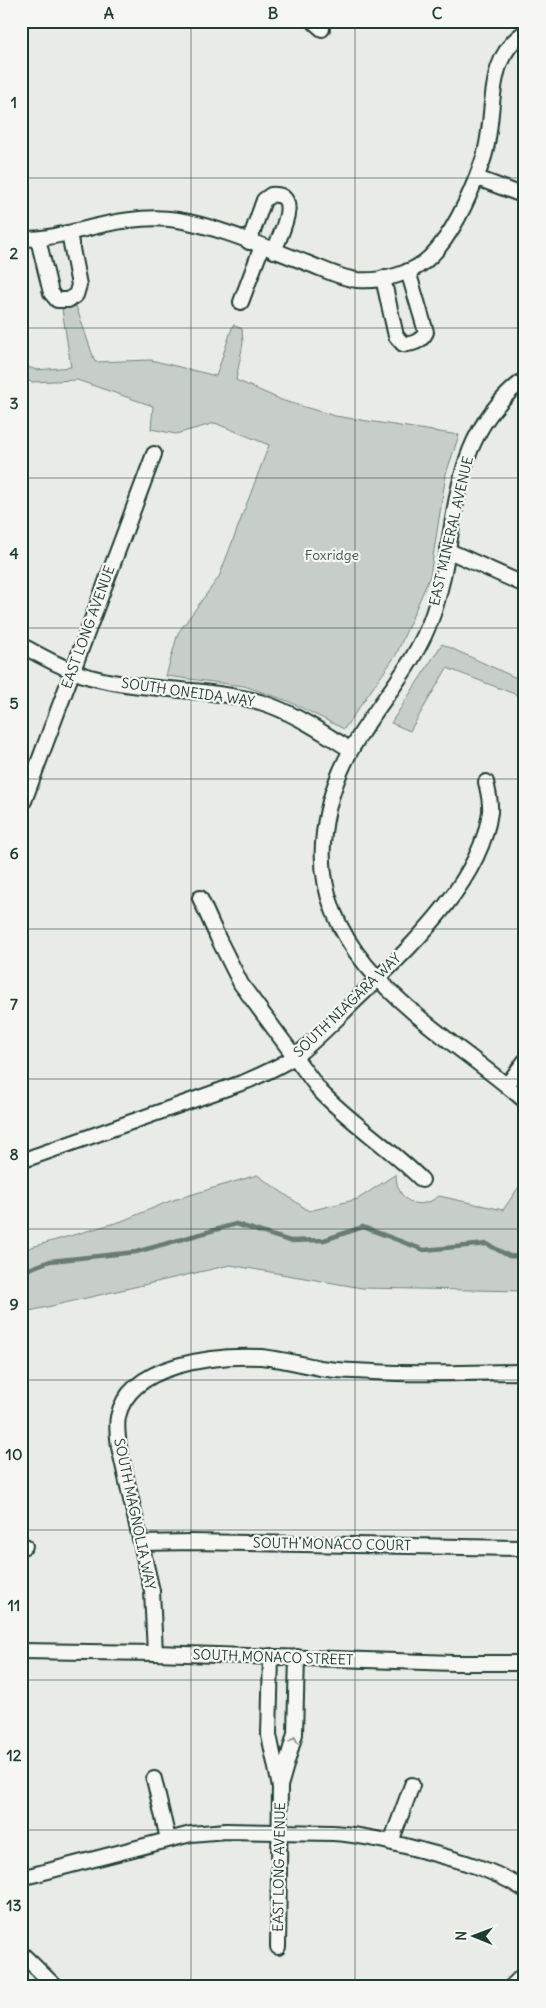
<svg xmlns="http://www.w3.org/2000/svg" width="546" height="2008" font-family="Delius,sans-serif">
<rect width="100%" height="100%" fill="#e9ebe7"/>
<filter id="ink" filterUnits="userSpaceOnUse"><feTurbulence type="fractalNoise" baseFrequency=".02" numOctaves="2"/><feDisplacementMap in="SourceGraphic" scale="10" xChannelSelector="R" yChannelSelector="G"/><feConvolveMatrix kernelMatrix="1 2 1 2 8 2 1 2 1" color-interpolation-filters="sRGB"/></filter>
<g filter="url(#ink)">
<g fill="#c7cec9" stroke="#73867e">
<polygon points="76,306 95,362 151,360 216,376 233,325 242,329 243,343 236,380 284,401 335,416 459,435 446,474 430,576 396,655 344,729 288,701 244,686 166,676 178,633 219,577 269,445 215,423 176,434 151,429 153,406 77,380 32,382 21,379 21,365 37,370 71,367 62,309"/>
<polygon points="442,644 525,682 525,698 447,668 410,731 391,723"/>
<path d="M396 1174C396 1200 417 1213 439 1196L503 1210 525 1178V1291L362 1288 230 1265 21 1313V1250L122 1221 170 1201 257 1175 309 1211 358 1199Z"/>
</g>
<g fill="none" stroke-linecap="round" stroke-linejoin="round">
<polyline stroke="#687c75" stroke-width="4.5" points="21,1272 50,1261 136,1252 236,1224 290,1241 324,1240 363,1227 424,1250 487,1244 509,1256 525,1257"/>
<g stroke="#1f3d34" stroke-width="18">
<g id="minor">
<polyline points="313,21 322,29"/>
<polyline points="21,22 22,21"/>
<polyline points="477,178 525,196"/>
<path d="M21 238C41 241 61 234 81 230 112 222 145 215 178 220 220 227 267 248 307 263 323 269 340 278 357 280 381 282 414 274 431 256 455 232 472 191 483 160 498 116 482 60 525 32"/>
<polyline points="38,239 51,293 57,300 68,300 76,295 79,285 69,233"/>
<path d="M249 242 264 200 271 195C303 192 280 235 274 251"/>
<path d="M383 278 396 336 403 344C412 345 422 341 426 332L408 271"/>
<polyline points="241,302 262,246"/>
<path d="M525 379C443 441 462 527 433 614 415 667 377 703 351 750 335 779 325 812 323 844 315 967 446 1031 525 1101"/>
<polyline points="449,551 525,585"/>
<path d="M21 645C43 657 66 670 90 677 146 692 205 687 260 702 293 712 322 732 351 750"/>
<polyline points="24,801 154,454"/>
<path d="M200 898 218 938 241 984 320 1091C351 1123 390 1148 422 1180"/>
<polyline points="507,1085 525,1061"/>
<path d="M21 1161 247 1081C263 1074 279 1067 294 1057 317 1040 337 1018 358 998 407 950 481 883 490 812 491 802 488 791 486 782"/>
<polyline points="141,1543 191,1542 522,1548"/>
<polyline points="21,1547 25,1546"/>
<polyline points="21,1651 155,1653 454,1663 525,1663"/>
<path d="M155 1653 152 1591 119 1447C118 1437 116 1427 118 1417 129 1363 216 1355 261 1357 281 1359 301 1364 320 1368 338 1371 356 1371 373 1372 423 1375 475 1372 525 1372"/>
<polyline points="271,1656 269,1735 280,1787 278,1947"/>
<polyline points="154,1779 168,1839"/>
<polyline points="280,1786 295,1734 297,1657"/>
<polyline points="391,1842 412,1785"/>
<path d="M21 1878 191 1834 226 1831 333 1833C365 1835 394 1843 424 1851 459 1860 495 1870 525 1890"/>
<polyline points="21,1953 56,1987"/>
<polyline points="511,1987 525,1973"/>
</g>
</g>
<use href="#minor" stroke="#f6f6f2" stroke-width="14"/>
</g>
<defs><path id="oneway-chevron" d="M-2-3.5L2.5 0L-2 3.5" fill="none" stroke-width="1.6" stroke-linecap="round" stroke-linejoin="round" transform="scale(1.25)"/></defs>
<use stroke="#8a9a93" href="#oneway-chevron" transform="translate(294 1740) rotate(-78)"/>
</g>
<path fill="none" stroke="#1f3d34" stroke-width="1" stroke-opacity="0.55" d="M191 21V1987M355 21V1987M21 178H525M21 328H525M21 478H525M21 628H525M21 779H525M21 929H525M21 1079H525M21 1229H525M21 1380H525M21 1530H525M21 1680H525M21 1830H525"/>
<g text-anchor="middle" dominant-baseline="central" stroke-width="4.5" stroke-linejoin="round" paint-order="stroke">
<g font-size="14" fill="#1f3d34" stroke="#f6f6f2">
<text transform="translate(451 531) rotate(-77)">EAST MINERAL AVENUE</text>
<text transform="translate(88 627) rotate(-70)">EAST LONG AVENUE</text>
<text transform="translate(188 692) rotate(8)">SOUTH ONEIDA WAY</text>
<text transform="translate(347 1005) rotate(-44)">SOUTH NIAGARA WAY</text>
<text transform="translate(135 1514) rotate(78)">SOUTH MAGNOLIA WAY</text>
<text transform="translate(332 1544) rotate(1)">SOUTH MONACO COURT</text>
<text transform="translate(273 1657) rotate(2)">SOUTH MONACO STREET</text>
<text transform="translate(279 1867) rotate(-89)">EAST LONG AVENUE</text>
</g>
<g font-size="14" fill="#415a52" stroke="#f6f6f2">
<text x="332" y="555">Foxridge</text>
</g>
</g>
<rect width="546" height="2008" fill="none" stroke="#f6f6f2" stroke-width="55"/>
<g transform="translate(474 1936) rotate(271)" stroke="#f6f6f2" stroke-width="4" paint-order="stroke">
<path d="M0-4L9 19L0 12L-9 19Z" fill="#1f3d34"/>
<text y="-8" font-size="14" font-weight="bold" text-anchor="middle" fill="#1f3d34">N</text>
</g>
<rect x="28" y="28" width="490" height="1952" fill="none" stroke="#1f3d34" stroke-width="2"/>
<g font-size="16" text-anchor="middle" font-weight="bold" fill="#1f3d34">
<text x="109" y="19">A</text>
<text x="273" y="19">B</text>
<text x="437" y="19">C</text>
<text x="14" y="108">1</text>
<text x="14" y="259">2</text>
<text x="14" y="409">3</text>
<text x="14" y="559">4</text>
<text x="14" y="709">5</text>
<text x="14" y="859">6</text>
<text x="14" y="1010">7</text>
<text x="14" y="1160">8</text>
<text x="14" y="1310">9</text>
<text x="14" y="1460">10</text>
<text x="14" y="1611">11</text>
<text x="14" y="1761">12</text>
<text x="14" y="1911">13</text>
</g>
</svg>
